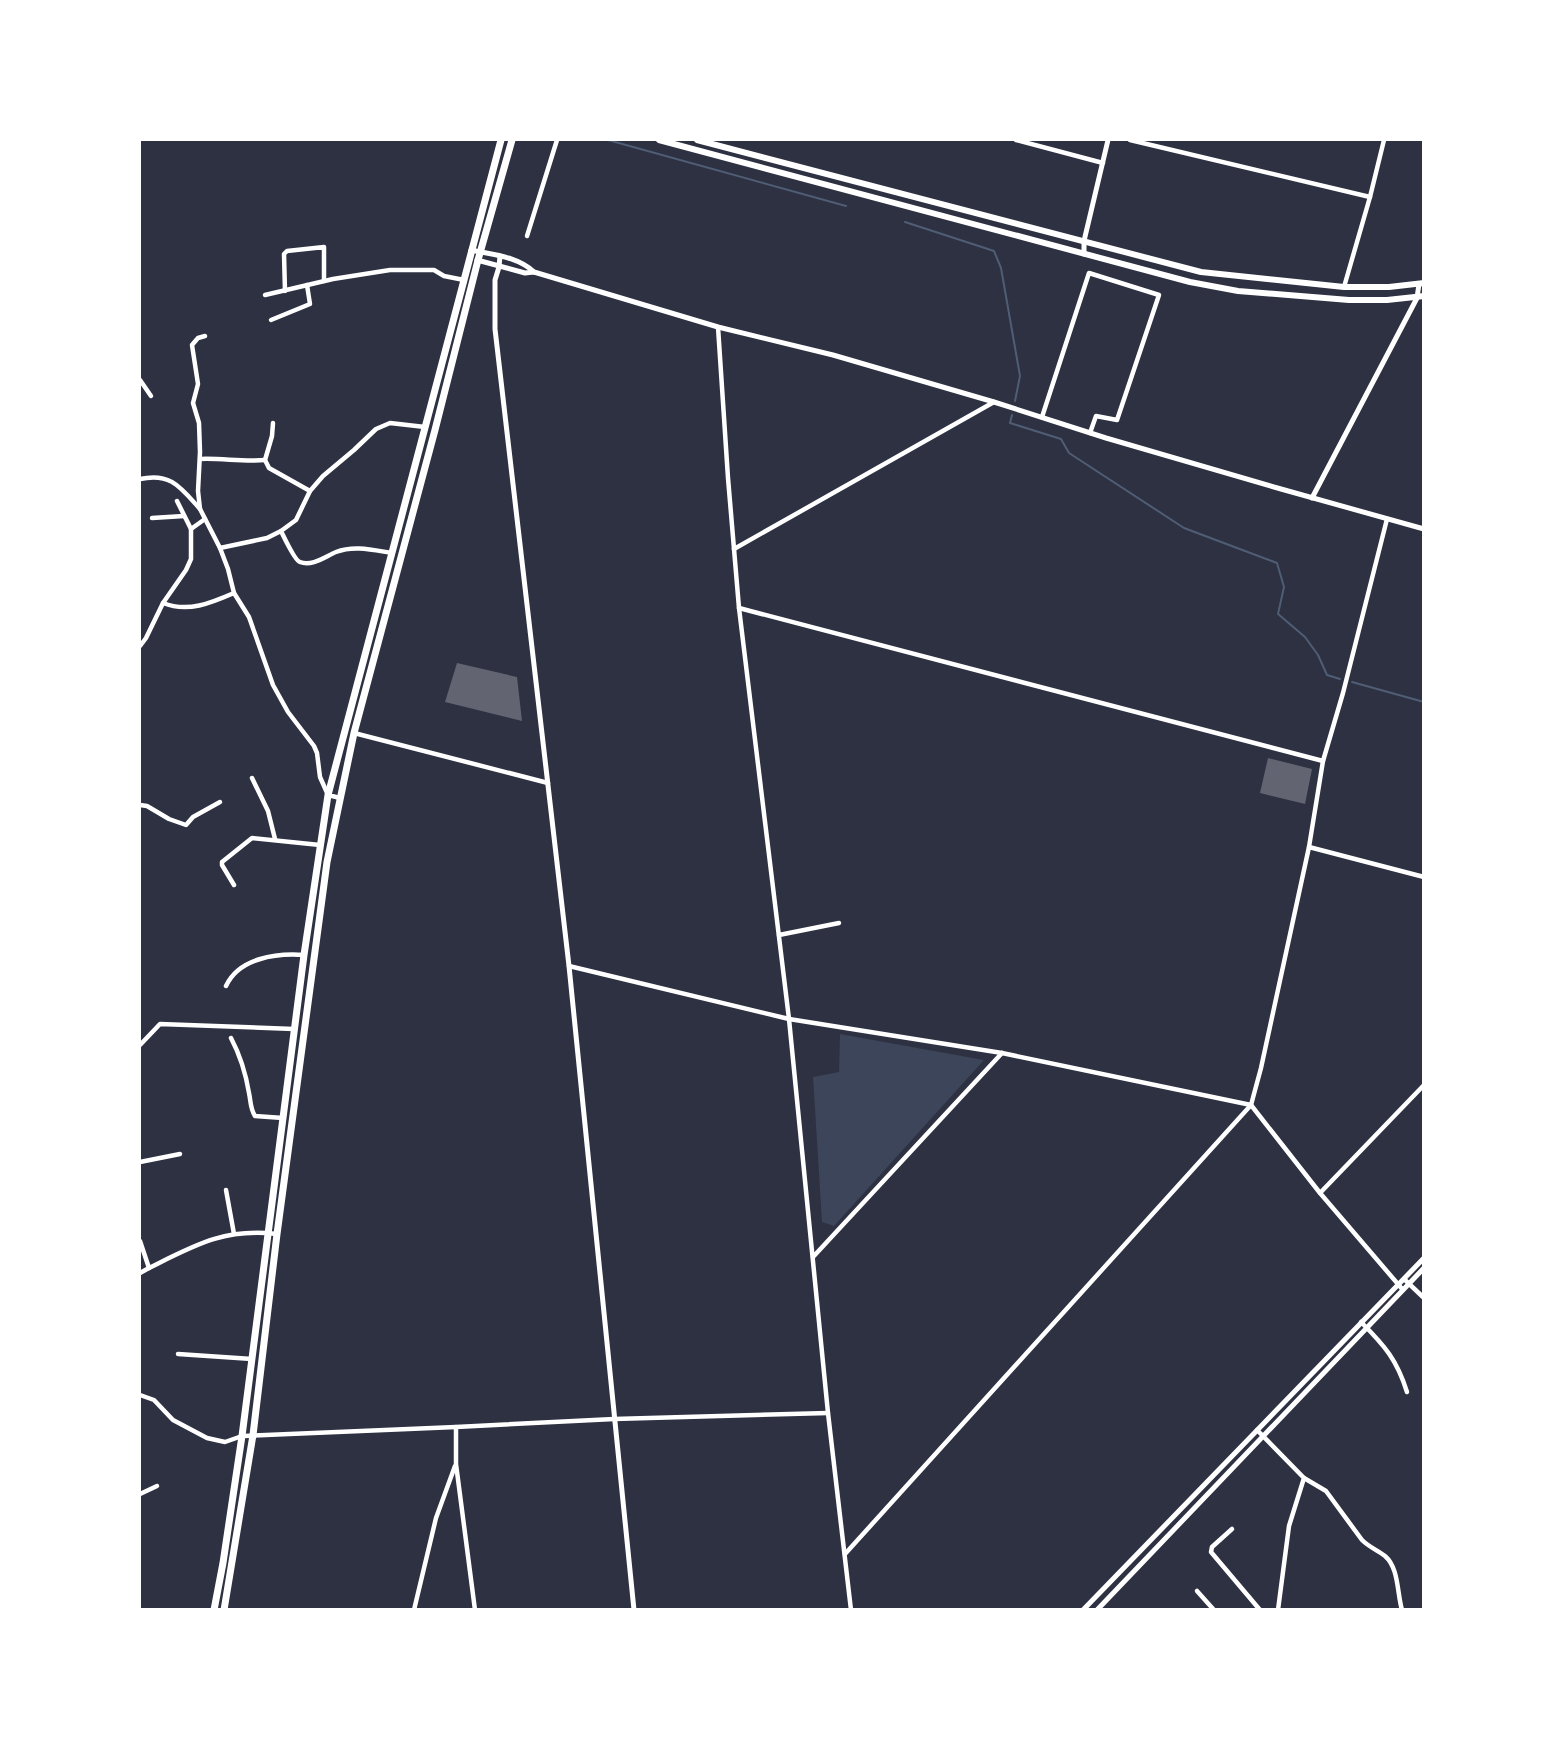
<svg xmlns="http://www.w3.org/2000/svg" width="1563" height="1749" font-family="Bitter,serif">
<rect width="100%" height="100%" fill="#2d3142"/>
<polygon fill="#3c4559" points="840,1034 984,1060 834,1226 822,1222 813,1077 839,1072"/>
<g fill="none" stroke-linecap="round" stroke-linejoin="round">
<g stroke="#4f5d75" stroke-width="2">
<polyline points="608,140 846,206"/>
<polyline points="905,222 994,251 1001,268 1020,376 1015,401"/>
<polyline points="1012,415 1010,423 1061,439 1069,453 1184,528 1277,563 1284,587 1278,614 1305,637 1318,655 1327,675 1340,679"/>
<polyline points="1352,682 1424,702"/>
</g>
</g>
<g fill="#626471">
<polygon points="457,663 517,677 522,721 445,702"/>
<polygon points="1268,758 1312,769 1305,804 1260,793"/>
</g>
<g fill="none" stroke-linecap="round" stroke-linejoin="round">
<g stroke="#fff" stroke-width="4.5">
<polyline points="1016,140 1103,163"/>
<polyline points="1130,140 1370,197"/>
<polyline points="527,236 557,140"/>
<polyline points="1344,287 1370,197 1384,140"/>
<polyline points="285,291 284,254 287,251 324,247 324,281"/>
<polyline points="265,295 333,279 390,270 434,270 444,276 464,280"/>
<polyline points="271,320 310,304 307,285"/>
<polyline points="718,327 728,478 739,608 789,1019 828,1413 851,1610"/>
<polyline points="205,336 198,338 192,345 198,384 193,403 199,423 200,452 198,491 200,509 220,548 228,569 234,593 249,617 273,685 288,712 314,746 317,753 320,777 328,795 340,798"/>
<polyline points="140,380 151,396"/>
<polyline points="1042,417 1089,273 1159,295 1117,420 1096,416 1090,433"/>
<polyline points="273,423 272,436 265,460 269,468 310,491"/>
<path d="M200 459C222 458 243 462 265 460"/>
<path d="M140 479C171 472 181 488 200 509"/>
<polyline points="177,501 191,529"/>
<polyline points="152,518 184,516"/>
<polyline points="220,548 267,538 281,531"/>
<polyline points="734,549 994,402"/>
<path d="M392 553C373 550 354 545 336 552 326 556 312 567 300 562 295 561 284 537 281 531L296 520 310 491 323 476 354 450 376 429 390 423 425 427"/>
<path d="M163 603C188 613 211 603 234 593"/>
<polyline points="739,608 1323,761 1343,693 1387,519"/>
<polyline points="140,646 146,638 163,603 186,570 191,559 191,529 205,519"/>
<polyline points="354,733 548,783"/>
<polyline points="252,778 268,811 275,839"/>
<polyline points="140,805 147,806 169,819 186,825 193,817 220,802"/>
<polyline points="1309,847 1424,877"/>
<polyline points="234,885 222,865 222,862 252,838 320,845"/>
<polyline points="779,935 839,923"/>
<polyline points="569,966 789,1019 1002,1053 1251,1105 1320,1193 1403,1290"/>
<path d="M226 986C239 958 276 953 304 955"/>
<path d="M231 1038C240 1055 246 1075 249 1093 251 1102 250 1108 255 1116L283 1118"/>
<polyline points="140,1045 160,1024 294,1029"/>
<polyline points="140,1162 180,1154"/>
<polyline points="226,1190 234,1234"/>
<polyline points="1320,1193 1424,1085"/>
<path d="M140 1241 149 1268C195 1245 224 1228 277 1234"/>
<polyline points="813,1257 1002,1053"/>
<polyline points="140,1273 149,1268"/>
<polyline points="1404,1279 1424,1298"/>
<path d="M1361 1322C1385 1346 1397 1360 1407 1392"/>
<polyline points="178,1354 252,1359"/>
<polyline points="140,1395 154,1400 173,1420 207,1438 225,1442 242,1436 456,1427"/>
<polyline points="1257,1430 1304,1478 1289,1526 1278,1610"/>
<path d="M1304 1478 1326 1491 1362 1540C1369 1547 1377 1550 1385 1556 1399 1568 1397 1593 1402 1610"/>
<polyline points="140,1494 157,1486"/>
<polyline points="1232,1529 1212,1547 1211,1552 1260,1610"/>
<polyline points="845,1554 1251,1105 1261,1068 1309,847 1323,761"/>
<polyline points="1197,1591 1214,1610"/>
<polyline points="414,1610 436,1518 455,1466"/>
<polyline points="475,1610 456,1464 456,1427 614,1419 828,1413"/>
</g>
<g stroke="#fff" stroke-width="5">
<path d="M471 250C493 255 517 256 534 272"/>
<polyline points="1084,254 1084,241 1108,140"/>
<polyline points="500,256 499,267 495,280 495,329 569,966 634,1610"/>
<polyline points="477,260 525,273 534,272 718,327 833,355 994,402 1106,438 1281,489 1424,529"/>
<polyline points="1312,498 1417,298 1419,284"/>
<polyline points="1083,1610 1424,1258"/>
<polyline points="1097,1610 1424,1268"/>
</g>
<g stroke="#fff" stroke-width="6">
<polyline points="659,140 1190,282 1238,291 1349,300 1387,300 1424,296"/>
<polyline points="697,140 1201,272 1344,287 1389,287 1424,283"/>
</g>
<g stroke="#fff" stroke-width="7">
<polyline points="214,1610 223,1563 242,1436 304,955 328,795 501,140"/>
<polyline points="224,1610 253,1435 277,1234 327,862 354,733 435,430 478,260 512,140"/>
</g>
</g>
<rect width="1563" height="1749" fill="none" stroke="#ffffff" stroke-width="282"/>
</svg>
